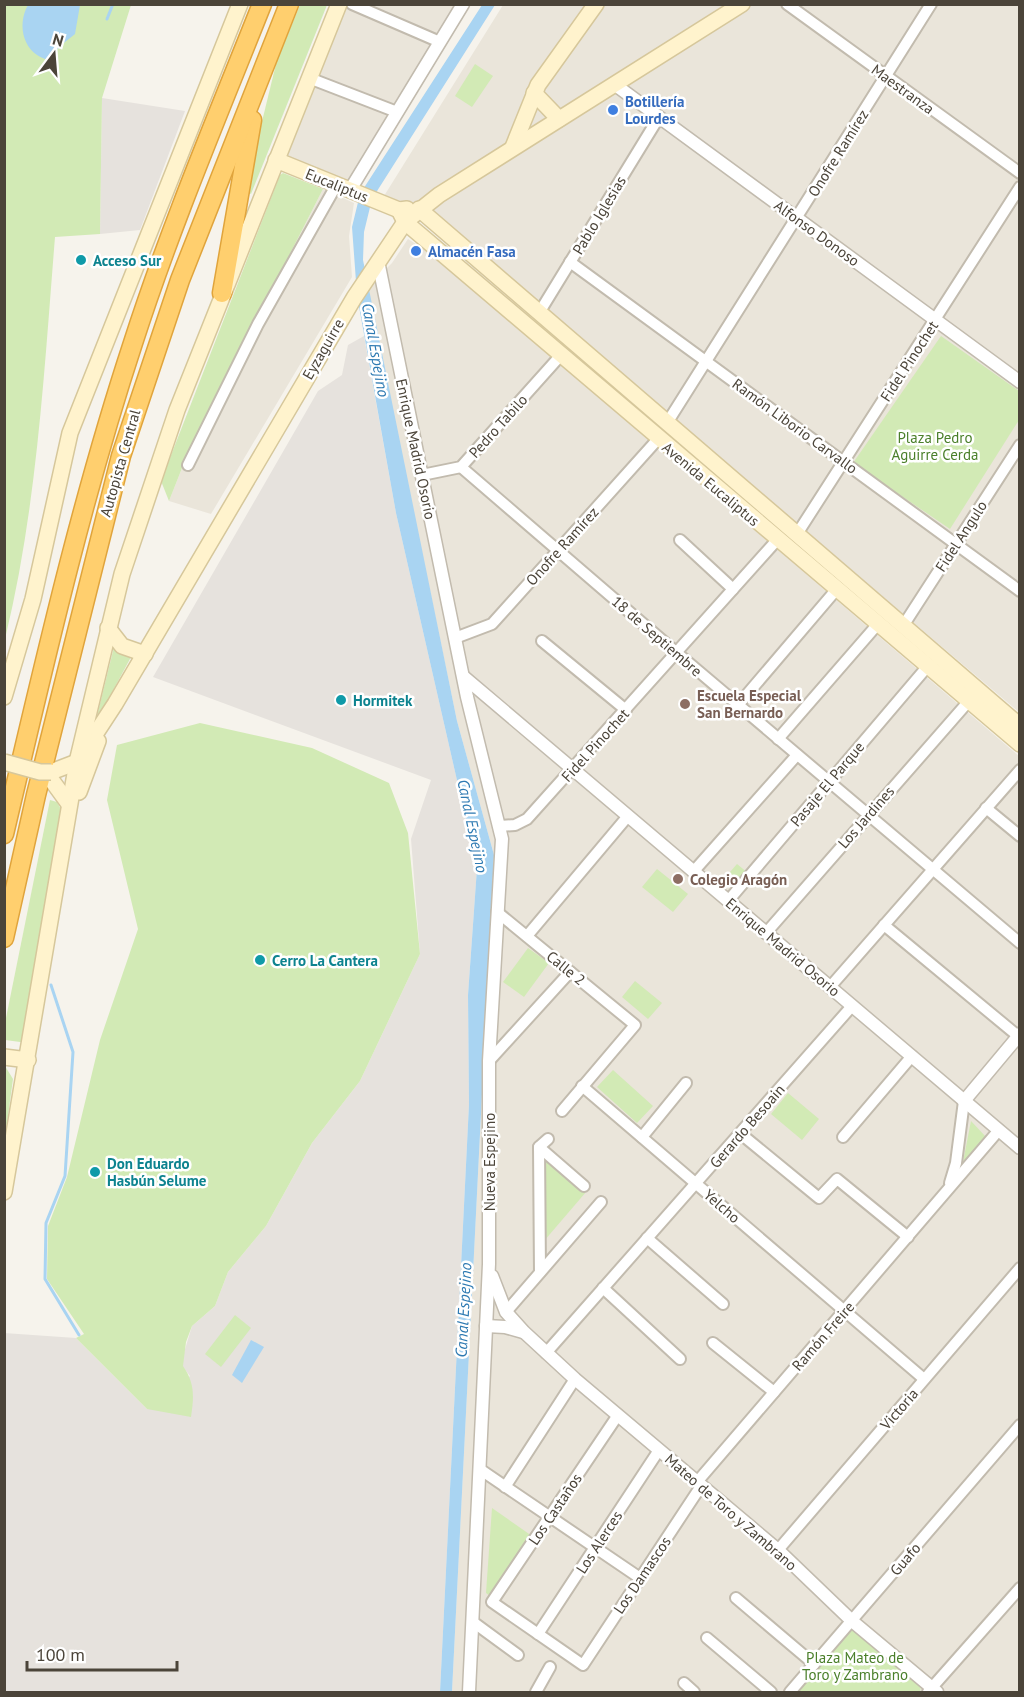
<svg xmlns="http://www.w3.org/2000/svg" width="1024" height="1697" font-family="'PT Sans',sans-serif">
<rect width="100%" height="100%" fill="#f6f3ec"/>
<g fill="#eae5da">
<polygon points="347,5 458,5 349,182 286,157"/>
<polygon points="503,5 1019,5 1019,712 435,217 384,196"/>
<polygon points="323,189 354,203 349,236 352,277 211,514 169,501 186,458"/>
<polygon points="408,239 431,254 1019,756 1019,1692 452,1692 494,855 457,721 367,288 392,263"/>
</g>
<g fill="#e6e2dd">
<polygon points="102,98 185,111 140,230 100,234"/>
<polygon points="364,336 396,513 477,868 468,995 469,1104 440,1692 5,1692 4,1333 76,1338 147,1409 190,1376 183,1367 183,1356 192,1326 215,1306 228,1272 266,1226 312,1143 360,1081 420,954 411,839 431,780 153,677 318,391 342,375 348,345"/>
</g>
<g fill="#d2eab5">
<path d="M5 5H131L102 98 100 234 55 237C44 373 37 507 5 639Z"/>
<polygon points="300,5 327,5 251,194 245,191 277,60"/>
<polygon points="475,64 493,76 472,107 455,96"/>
<polygon points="283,173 323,189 186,458 169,501 161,481 280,175"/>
<polygon points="941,336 1019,391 1019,420 950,529 853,463"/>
<polygon points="114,647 131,657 95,724"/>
<path d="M200 723 312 748 389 783 408 833 420 954 360 1081 312 1143 266 1226 228 1272 215 1306 192 1326 186 1342 183 1366C195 1383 194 1397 191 1417L147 1409 76 1338 84 1334 47 1279 48 1226 67 1177 100 1040 138 929 107 800 117 745Z"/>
<polygon points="50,800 57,802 63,813 28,1043 5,1040 5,1023"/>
<polygon points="737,864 748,873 734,889 723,880"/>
<polygon points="657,869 688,894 673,912 642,887"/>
<polygon points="528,948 549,963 524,997 503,982"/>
<polygon points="635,981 662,1003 648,1019 622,997"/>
<polygon points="5,1066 13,1079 5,1138 4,1066"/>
<polygon points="613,1070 653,1106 637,1123 597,1087"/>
<polygon points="788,1093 819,1119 802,1140 771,1114"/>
<polygon points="971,1121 986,1137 962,1167"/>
<polygon points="548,1160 586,1192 544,1241 543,1161"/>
<polygon points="235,1315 251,1328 221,1367 205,1354"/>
<polygon points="492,1508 532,1536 490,1596 486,1593"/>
<polygon points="851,1628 921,1685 920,1692 793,1692"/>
</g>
<g fill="#a9d4f2">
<path d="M28 5H80L75 34 60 46 49 60C24 55 16 26 28 5Z"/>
<polygon points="482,5 495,5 372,199 364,232 363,260 457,721 494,855 452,1692 440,1692 469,1104 468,995 477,868 396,513 357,295 352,227 360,194"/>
<polygon points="251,1340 264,1347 242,1383 232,1375"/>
</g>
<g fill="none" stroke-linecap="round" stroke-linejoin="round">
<g stroke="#a9d4f2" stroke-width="3">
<polyline points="107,19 113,4"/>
<polyline points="51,985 73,1052 65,1176 46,1223 45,1279 79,1335"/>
</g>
<g stroke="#c2bbae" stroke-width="14">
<g id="minor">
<polyline points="352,4 440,42"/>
<polyline points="787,4 1020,173"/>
<polyline points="309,78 397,112"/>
<polyline points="570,262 1020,591"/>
<polyline points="539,313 659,117"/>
<polyline points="667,423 931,4"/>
<polyline points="188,465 258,324 337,184"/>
<polyline points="461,467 677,653 1020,943"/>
<polyline points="422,475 461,467 561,355"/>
<polyline points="797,534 1020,187"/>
<polyline points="680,540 733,589"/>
<polyline points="903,626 1020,445"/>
<polyline points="455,638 492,624 658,439"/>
<polyline points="542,641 626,710"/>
<polyline points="738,705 836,590"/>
<polyline points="778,739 877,625"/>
<polyline points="986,808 1020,836"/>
<polyline points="500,826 515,825 527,819 777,540"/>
<polyline points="693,872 797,755"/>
<polyline points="728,901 927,667"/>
<polyline points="497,912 635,1025 562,1111"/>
<polyline points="884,925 1018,1036"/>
<polyline points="766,933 968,702"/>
<polyline points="527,936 628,816"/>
<polyline points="830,987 1020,770"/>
<polyline points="489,1061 570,972"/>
<polyline points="582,1086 924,1379"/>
<polyline points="741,1134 819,1198 837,1179 908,1237"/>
<polyline points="642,1137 686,1083"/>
<polyline points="843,1137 912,1056"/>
<polyline points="539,1147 584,1186"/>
<polyline points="950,1183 956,1163 964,1101"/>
<polyline points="647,1238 723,1304"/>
<polyline points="540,1272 539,1147 548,1139"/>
<polyline points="603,1288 680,1359"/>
<polyline points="506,1312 601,1202"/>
<polyline points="713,1343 774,1392"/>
<polyline points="546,1353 852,1006"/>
<polyline points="618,1415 492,1602 583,1665 701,1486"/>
<polyline points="481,1470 640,1578"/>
<polyline points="697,1482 999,1130"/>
<polyline points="505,1487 575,1379"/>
<polyline points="778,1550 1020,1268"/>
<polyline points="736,1598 814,1664"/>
<polyline points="473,1622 518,1655"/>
<polyline points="538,1634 659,1450"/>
<polyline points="707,1638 771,1692"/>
<polyline points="684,1683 694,1692"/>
<polyline points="536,1692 550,1667"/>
<polyline points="790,1692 1020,1425"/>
<polyline points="928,1692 1020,1588"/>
</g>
</g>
<g stroke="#c2bbae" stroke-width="15">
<g id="tertiary">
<polyline points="614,84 1020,382"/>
<polyline points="350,190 463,4"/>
<polyline points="378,261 467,697 502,839 489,1061 489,1264 469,1692"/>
<polyline points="464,677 1020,1148"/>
<polyline points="964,1101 1020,1034"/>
<polyline points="492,1276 506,1312 524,1332 575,1379 778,1550 852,1621 937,1692"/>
<polyline points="486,1326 505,1327 523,1332"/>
</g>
</g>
<g stroke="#d6c79b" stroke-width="18">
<g id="secondary">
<polyline points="534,93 559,119"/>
<polyline points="513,147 538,85 596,4"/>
<polyline points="276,160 399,210 407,209"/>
<polyline points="419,209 1020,726"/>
<polyline points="399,210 405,222 1020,744"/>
<polyline points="108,628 122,646 145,654"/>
<polyline points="4,697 33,599 70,433 240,4"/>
<polyline points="51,772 77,762 115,704 354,298 405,222 439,195 742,4"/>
<polyline points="50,778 69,804"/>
<polyline points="79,792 98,741"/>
<polyline points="4,1057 28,1060"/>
<polyline points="4,1192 77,762 122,574 177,410 339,4"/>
</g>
</g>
<g stroke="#e0a43c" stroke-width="21">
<g id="motorway">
<polyline points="222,293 252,120"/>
<path d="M4 834C43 669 80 504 133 343 170 228 217 117 262 4"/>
<polyline points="4,938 36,795 121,456 180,280 289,4"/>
</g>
</g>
<use href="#minor" stroke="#fff" stroke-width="10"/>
<use href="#tertiary" stroke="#fff" stroke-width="12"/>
<use href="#secondary" stroke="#fff3cd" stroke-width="15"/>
<use href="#motorway" stroke="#ffcf6e" stroke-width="18"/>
<g stroke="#d6c79b" stroke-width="18" stroke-linecap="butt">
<polyline id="secondary-bridge" points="4,762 40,772 51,772"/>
</g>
<use href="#secondary-bridge" stroke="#fff3cd" stroke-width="15"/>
</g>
<g fill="#3f7fe0" stroke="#fff" stroke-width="2">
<circle cx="613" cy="110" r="6"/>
<circle cx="416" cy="251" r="6"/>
</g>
<g fill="#0f9aa8" stroke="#fff" stroke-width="2">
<circle cx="81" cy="260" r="6"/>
<circle cx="341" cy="700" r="6"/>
<circle cx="260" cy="960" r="6"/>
<circle cx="95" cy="1172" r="6"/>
</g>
<g fill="#8d6e63" stroke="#fff" stroke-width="2">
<circle cx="685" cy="704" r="6"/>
<circle cx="678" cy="879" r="6"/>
</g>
<g text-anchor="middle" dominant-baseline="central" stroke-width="5" stroke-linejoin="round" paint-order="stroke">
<g font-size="15" fill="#4b4439" stroke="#fff">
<text transform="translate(903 89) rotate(36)">Maestranza</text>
<text transform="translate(838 153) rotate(-58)">Onofre Ramírez</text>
<text transform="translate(337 185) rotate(22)">Eucaliptus</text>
<text transform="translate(599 215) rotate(-59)">Pablo Iglesias</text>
<text transform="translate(817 233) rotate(36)">Alfonso Donoso</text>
<text transform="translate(323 349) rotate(-60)">Eyzaguirre</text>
<text transform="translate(909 361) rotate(-57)">Fidel Pinochet</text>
<text transform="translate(498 426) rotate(-48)">Pedro Tabilo</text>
<text transform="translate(795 426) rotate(36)">Ramón Liborio Carvallo</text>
<text transform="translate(416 449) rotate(78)">Enrique Madrid Osorio</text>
<text transform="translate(120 463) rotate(-74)">Autopista Central</text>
<text transform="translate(711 484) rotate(40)">Avenida Eucaliptus</text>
<text transform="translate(961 536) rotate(-57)">Fidel Angulo</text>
<text transform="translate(562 546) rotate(-48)">Onofre Ramírez</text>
<text transform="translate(657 636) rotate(41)">18 de Septiembre</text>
<text transform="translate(595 745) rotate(-48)">Fidel Pinochet</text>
<text transform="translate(827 784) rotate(-50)">Pasaje El Parque</text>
<text transform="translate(866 817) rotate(-49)">Los Jardines</text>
<text transform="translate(783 947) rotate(40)">Enrique Madrid Osorio</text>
<text transform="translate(566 968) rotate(39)">Calle 2</text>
<text transform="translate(747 1126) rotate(-49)">Gerardo Besoain</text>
<text transform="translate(489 1162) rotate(-90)">Nueva Espejino</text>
<text transform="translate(722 1206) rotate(41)">Yelcho</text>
<text transform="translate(823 1336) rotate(-49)">Ramón Freire</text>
<text transform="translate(899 1409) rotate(-49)">Victoria</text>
<text transform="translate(555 1509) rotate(-56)">Los Castaños</text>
<text transform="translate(731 1512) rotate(41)">Mateo de Toro y Zambrano</text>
<text transform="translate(599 1542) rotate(-57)">Los Alerces</text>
<text transform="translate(905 1559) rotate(-49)">Guafo</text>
<text transform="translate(642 1575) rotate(-56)">Los Damascos</text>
</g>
<g font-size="15" font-weight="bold" fill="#366cbe" stroke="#fff" text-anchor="start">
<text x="625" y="101">Botillería<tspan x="625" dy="17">Lourdes</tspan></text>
<text x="428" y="251">Almacén Fasa</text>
</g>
<g font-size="15" font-weight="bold" fill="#0d838f" stroke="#fff" text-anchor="start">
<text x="93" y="260">Acceso Sur</text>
<text x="353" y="700">Hormitek</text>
<text x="272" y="960">Cerro La Cantera</text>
<text x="107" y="1163">Don Eduardo<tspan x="107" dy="17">Hasbún Selume</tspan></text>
</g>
<g font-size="15" fill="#4a7f2a" stroke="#fff">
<text x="935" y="437">Plaza Pedro<tspan x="935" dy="17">Aguirre Cerda</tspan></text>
<text x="855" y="1657">Plaza Mateo de<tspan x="855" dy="17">Toro y Zambrano</tspan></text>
</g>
<g font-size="15" font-weight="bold" fill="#785e54" stroke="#fff" text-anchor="start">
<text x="697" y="695">Escuela Especial<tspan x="697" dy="17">San Bernardo</tspan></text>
<text x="690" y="879">Colegio Aragón</text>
</g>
<g font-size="16" font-style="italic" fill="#2e7ab2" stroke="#fff">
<text transform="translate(376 350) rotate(80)">Canal Espejino</text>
<text transform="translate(473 826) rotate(78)">Canal Espejino</text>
<text transform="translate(463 1310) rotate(-87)">Canal Espejino</text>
</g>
</g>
<rect width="1024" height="1697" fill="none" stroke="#4b4439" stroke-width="12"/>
<g transform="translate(54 54) rotate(16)" stroke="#ffffff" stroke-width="4.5" paint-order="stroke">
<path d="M0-4.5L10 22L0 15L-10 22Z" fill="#4b4439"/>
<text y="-9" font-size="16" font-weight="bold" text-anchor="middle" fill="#4b4439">N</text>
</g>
<path d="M27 1661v9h150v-9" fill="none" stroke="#4b4439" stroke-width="3"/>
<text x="36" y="1661" font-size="18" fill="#4b4439" stroke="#ffffff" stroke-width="4.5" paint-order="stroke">100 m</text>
</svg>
